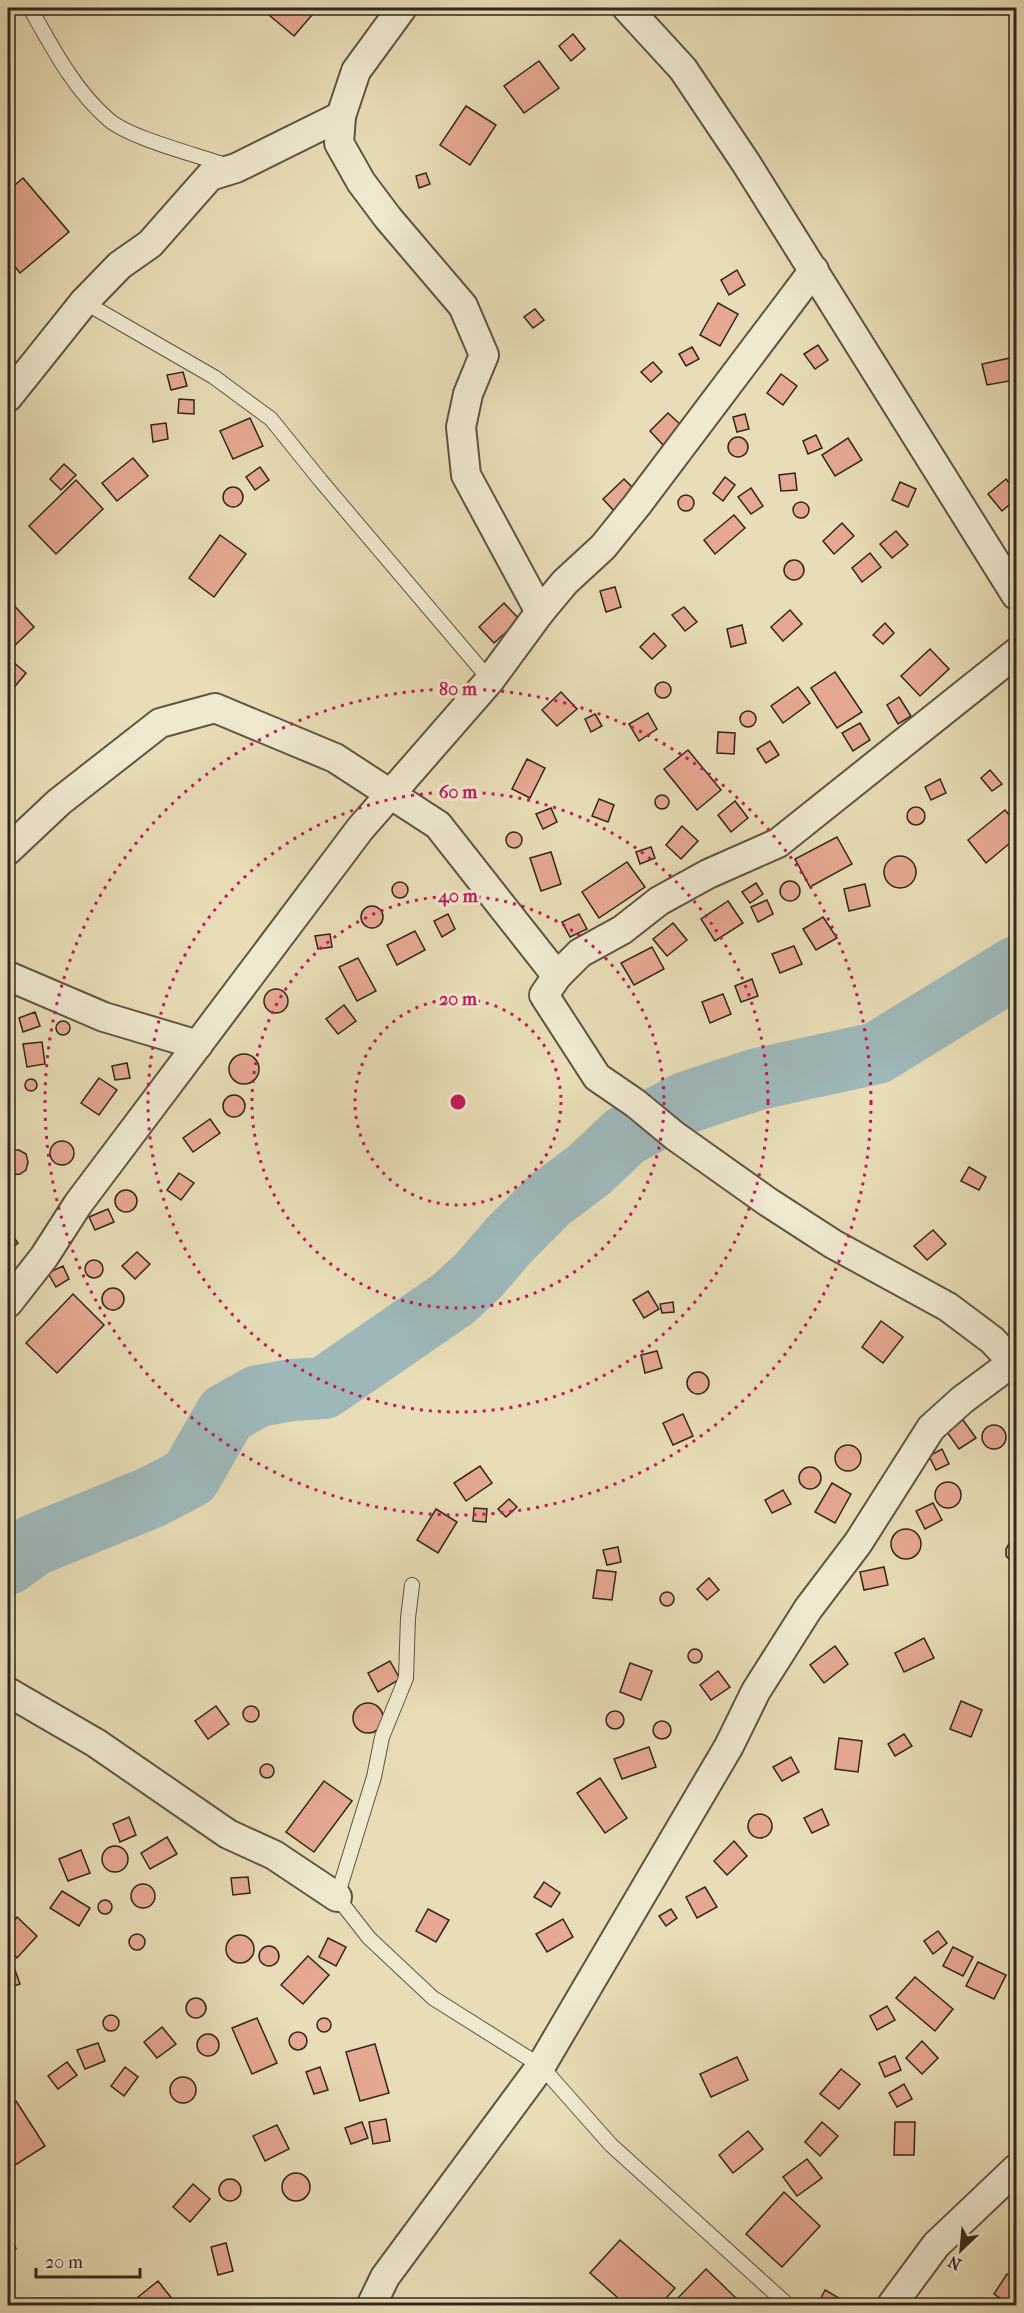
<svg xmlns="http://www.w3.org/2000/svg" width="1024" height="2313" font-family="'IM FELL French Canon',serif">
<rect width="100%" height="100%" fill="#e8ddb6"/>
<filter id="stains"><feTurbulence type="fractalNoise" baseFrequency=".00333" numOctaves="4"/><feColorMatrix values="0 0 0 0 .2 0 0 0 0 .09 0 0 0 0 .02 0 0 0 .5 -.17"/></filter>
<radialGradient id="worn" r=".72"><stop offset=".6" stop-color="#630" stop-opacity="0"/><stop offset="1" stop-color="#630" stop-opacity=".3"/></radialGradient>
<g fill="none" stroke-linecap="round" stroke-linejoin="round">
<polyline stroke="#9eb8ba" stroke-width="62" points="8,1564 34,1545 152,1497 190,1477 226,1414 258,1396 292,1390 324,1388 453,1299 478,1276 510,1239 549,1200 589,1170 625,1136 685,1103 724,1090 758,1079 877,1053 1016,967"/>
</g>
<g fill="#e6a891" stroke="#31271c" stroke-width="1.5">
<polygon points="265,8 318,8 294,36 263,10"/>
<polygon points="573,34 585,49 571,61 559,46"/>
<polygon points="539,61 559,88 524,113 504,86"/>
<polygon points="466,106 496,125 470,165 440,145"/>
<polygon points="426,173 430,184 419,188 416,176"/>
<polygon points="23,178 69,232 20,273 8,258 8,191"/>
<polygon points="737,270 745,285 729,295 721,280"/>
<polygon points="718,303 738,314 720,346 700,335"/>
<polygon points="535,309 544,320 533,328 524,317"/>
<polygon points="818,345 828,360 815,369 804,354"/>
<polygon points="692,347 699,359 686,366 679,354"/>
<polygon points="1010,358 1015,380 987,385 982,364"/>
<polygon points="653,362 662,372 651,382 641,372"/>
<polygon points="183,372 187,386 171,390 167,375"/>
<polygon points="781,374 797,386 783,405 767,393"/>
<polygon points="179,399 194,400 194,414 178,413"/>
<polygon points="668,413 682,426 663,445 650,431"/>
<polygon points="745,414 749,429 737,432 733,417"/>
<polygon points="250,418 263,446 233,459 220,431"/>
<polygon points="166,423 168,439 153,442 151,425"/>
<polygon points="816,435 822,448 808,454 803,441"/>
<circle cx="738" cy="447" r="10"/>
<polygon points="848,438 862,460 835,476 822,455"/>
<polygon points="133,458 148,476 117,501 102,483"/>
<polygon points="64,464 76,475 61,490 50,479"/>
<polygon points="260,467 269,480 255,490 246,477"/>
<polygon points="795,473 797,490 781,491 779,475"/>
<polygon points="725,477 735,485 723,501 713,493"/>
<polygon points="624,479 637,492 615,512 603,499"/>
<polygon points="1006,479 1016,491 1016,499 1002,511 988,494"/>
<polygon points="76,480 103,509 56,554 29,526"/>
<polygon points="900,482 916,489 908,507 892,500"/>
<circle cx="233" cy="497" r="10"/>
<polygon points="751,488 763,506 751,514 738,497"/>
<circle cx="686" cy="503" r="8"/>
<circle cx="801" cy="510" r="8"/>
<polygon points="734,515 745,528 715,554 704,540"/>
<polygon points="842,523 854,536 834,554 823,541"/>
<polygon points="896,531 908,545 892,558 880,544"/>
<polygon points="220,535 246,554 214,597 189,578"/>
<polygon points="870,553 881,567 862,582 852,568"/>
<circle cx="794" cy="570" r="10"/>
<polygon points="615,587 621,607 606,612 600,591"/>
<polygon points="8,599 34,627 8,652"/>
<polygon points="504,603 520,620 494,643 479,627"/>
<polygon points="684,607 697,622 685,631 672,615"/>
<polygon points="790,610 802,624 783,641 771,627"/>
<polygon points="885,623 894,633 883,644 873,635"/>
<polygon points="742,625 746,643 731,647 727,629"/>
<polygon points="654,633 666,646 652,659 640,647"/>
<polygon points="930,649 949,669 920,696 901,676"/>
<polygon points="12,661 26,673 12,690 8,687 8,667"/>
<polygon points="835,672 862,712 837,728 811,688"/>
<circle cx="663" cy="690" r="8"/>
<polygon points="798,687 810,703 783,723 771,706"/>
<polygon points="561,692 577,709 557,726 542,710"/>
<polygon points="899,697 911,716 898,724 887,705"/>
<circle cx="748" cy="719" r="8"/>
<polygon points="648,713 657,729 639,741 629,724"/>
<polygon points="595,714 602,726 591,732 585,719"/>
<polygon points="860,723 870,740 853,751 842,733"/>
<polygon points="718,732 735,733 734,754 717,753"/>
<polygon points="770,741 779,755 766,763 757,749"/>
<polygon points="688,750 721,790 697,810 664,769"/>
<polygon points="527,759 545,768 530,798 512,789"/>
<polygon points="990,770 1002,784 992,791 981,778"/>
<polygon points="940,779 946,793 931,800 925,787"/>
<circle cx="662" cy="802" r="7"/>
<polygon points="599,799 614,805 608,822 592,816"/>
<polygon points="735,801 748,818 731,832 718,815"/>
<circle cx="916" cy="816" r="9"/>
<polygon points="551,808 557,822 543,829 536,814"/>
<polygon points="1005,810 1016,823 1016,838 986,863 968,840"/>
<polygon points="682,826 698,841 681,859 666,845"/>
<circle cx="514" cy="840" r="8"/>
<polygon points="837,837 852,864 810,887 795,859"/>
<polygon points="651,847 655,858 640,864 636,852"/>
<polygon points="551,852 561,884 541,891 530,858"/>
<circle cx="900" cy="872" r="16"/>
<polygon points="627,862 645,887 599,918 582,892"/>
<circle cx="790" cy="891" r="10"/>
<circle cx="400" cy="890" r="8"/>
<polygon points="756,883 763,894 750,903 742,892"/>
<polygon points="865,884 870,906 849,911 844,889"/>
<polygon points="767,900 773,914 758,922 751,907"/>
<polygon points="728,901 743,923 715,941 701,919"/>
<circle cx="372" cy="917" r="11"/>
<polygon points="448,914 455,929 442,937 434,921"/>
<polygon points="579,914 587,929 570,937 562,922"/>
<polygon points="823,917 837,938 816,950 803,929"/>
<polygon points="673,923 687,940 667,956 653,939"/>
<polygon points="415,931 425,950 397,965 387,945"/>
<polygon points="330,934 332,947 318,949 315,936"/>
<polygon points="794,946 802,964 780,973 772,954"/>
<polygon points="652,947 664,969 634,985 621,963"/>
<polygon points="358,958 376,991 357,1001 339,967"/>
<polygon points="752,979 758,996 741,1002 735,986"/>
<circle cx="276" cy="1001" r="12"/>
<polygon points="723,994 731,1014 710,1023 702,1002"/>
<polygon points="344,1005 356,1021 338,1034 326,1019"/>
<polygon points="35,1012 40,1026 23,1032 19,1018"/>
<circle cx="63" cy="1028" r="7"/>
<polygon points="42,1042 45,1064 27,1067 23,1044"/>
<circle cx="244" cy="1069" r="15"/>
<polygon points="127,1063 130,1078 115,1080 112,1066"/>
<polygon points="99,1078 117,1090 99,1115 81,1103"/>
<circle cx="31" cy="1085" r="6"/>
<circle cx="234" cy="1106" r="11"/>
<polygon points="210,1119 220,1133 193,1152 183,1138"/>
<circle cx="62" cy="1153" r="12"/>
<polygon points="11,1150 19,1150 26,1154 28,1162 26,1170 20,1174 11,1175 8,1172 8,1153"/>
<polygon points="969,1167 986,1177 979,1190 961,1181"/>
<polygon points="179,1173 194,1183 181,1200 167,1190"/>
<circle cx="126" cy="1201" r="11"/>
<polygon points="108,1209 114,1222 95,1230 89,1217"/>
<polygon points="8,1229 18,1243 8,1251"/>
<polygon points="933,1230 946,1244 927,1260 914,1246"/>
<polygon points="137,1252 150,1264 135,1279 122,1266"/>
<circle cx="94" cy="1269" r="9"/>
<polygon points="63,1266 69,1279 56,1287 48,1273"/>
<circle cx="113" cy="1299" r="11"/>
<polygon points="648,1291 659,1309 644,1318 633,1300"/>
<polygon points="73,1294 104,1325 57,1373 26,1343"/>
<polygon points="673,1302 674,1312 662,1313 660,1304"/>
<polygon points="881,1321 903,1337 883,1363 862,1347"/>
<polygon points="657,1351 662,1368 645,1373 641,1355"/>
<circle cx="698" cy="1383" r="11"/>
<polygon points="683,1414 693,1436 673,1445 663,1423"/>
<polygon points="963,1420 976,1438 959,1449 947,1432"/>
<circle cx="994" cy="1437" r="12"/>
<circle cx="848" cy="1458" r="13"/>
<polygon points="942,1449 949,1464 936,1470 929,1456"/>
<polygon points="480,1466 492,1483 466,1501 454,1483"/>
<circle cx="810" cy="1478" r="11"/>
<circle cx="948" cy="1495" r="13"/>
<polygon points="832,1483 851,1494 835,1523 815,1512"/>
<polygon points="783,1490 791,1504 772,1513 765,1500"/>
<polygon points="509,1499 517,1507 506,1517 498,1509"/>
<polygon points="933,1503 942,1520 925,1529 916,1511"/>
<polygon points="474,1508 487,1509 486,1522 473,1521"/>
<polygon points="436,1509 457,1522 438,1553 417,1540"/>
<circle cx="906" cy="1544" r="15"/>
<polygon points="1016,1540 1016,1563 1012,1562 1006,1556 1006,1549 1010,1542"/>
<polygon points="618,1547 621,1562 607,1565 603,1550"/>
<polygon points="884,1567 888,1585 864,1590 860,1572"/>
<polygon points="597,1570 616,1572 612,1600 593,1598"/>
<polygon points="709,1578 719,1590 707,1600 697,1589"/>
<circle cx="667" cy="1599" r="7"/>
<polygon points="924,1638 934,1658 904,1672 895,1653"/>
<polygon points="835,1646 848,1664 824,1683 810,1665"/>
<circle cx="695" cy="1656" r="7"/>
<polygon points="390,1661 400,1679 378,1692 368,1673"/>
<polygon points="630,1663 652,1671 641,1700 620,1692"/>
<polygon points="718,1671 730,1687 711,1700 700,1685"/>
<polygon points="961,1701 982,1710 971,1737 950,1729"/>
<circle cx="368" cy="1718" r="15"/>
<circle cx="251" cy="1714" r="8"/>
<polygon points="216,1706 229,1724 208,1739 195,1721"/>
<circle cx="615" cy="1720" r="9"/>
<circle cx="662" cy="1730" r="9"/>
<polygon points="904,1734 912,1746 895,1756 888,1744"/>
<polygon points="839,1738 862,1741 858,1772 835,1769"/>
<polygon points="649,1747 656,1767 622,1779 614,1759"/>
<polygon points="791,1757 799,1772 782,1781 773,1767"/>
<circle cx="267" cy="1771" r="7"/>
<polygon points="600,1778 627,1818 605,1833 577,1793"/>
<polygon points="324,1781 352,1801 314,1852 286,1832"/>
<polygon points="822,1809 829,1825 812,1833 804,1818"/>
<circle cx="760" cy="1826" r="12"/>
<polygon points="129,1817 136,1835 120,1842 113,1824"/>
<polygon points="167,1837 177,1854 150,1869 141,1853"/>
<polygon points="734,1841 747,1856 727,1875 714,1861"/>
<circle cx="115" cy="1859" r="13"/>
<polygon points="81,1850 90,1873 68,1881 59,1859"/>
<polygon points="248,1877 250,1893 233,1895 231,1878"/>
<polygon points="544,1882 560,1893 551,1907 534,1897"/>
<circle cx="143" cy="1896" r="12"/>
<polygon points="705,1887 717,1907 697,1918 686,1897"/>
<polygon points="62,1891 90,1908 79,1926 50,1908"/>
<circle cx="105" cy="1907" r="7"/>
<polygon points="428,1909 449,1920 436,1942 416,1931"/>
<polygon points="671,1909 677,1918 666,1926 659,1916"/>
<polygon points="17,1917 37,1936 17,1958 8,1948 8,1928"/>
<polygon points="563,1919 573,1937 547,1952 536,1934"/>
<polygon points="938,1931 947,1943 933,1954 924,1941"/>
<circle cx="137" cy="1942" r="8"/>
<circle cx="240" cy="1949" r="14"/>
<polygon points="328,1938 346,1947 336,1966 319,1957"/>
<circle cx="269" cy="1956" r="10"/>
<polygon points="953,1947 973,1957 963,1976 943,1966"/>
<polygon points="308,1956 329,1975 303,2004 281,1985"/>
<polygon points="978,1962 1006,1975 994,1999 966,1986"/>
<polygon points="15,1970 20,1984 8,1988 8,1973"/>
<polygon points="915,1977 953,2009 935,2031 896,1998"/>
<circle cx="196" cy="2008" r="10"/>
<polygon points="887,2006 895,2020 877,2030 870,2016"/>
<circle cx="111" cy="2023" r="8"/>
<circle cx="324" cy="2025" r="7"/>
<polygon points="257,2018 277,2063 252,2074 232,2028"/>
<polygon points="162,2027 176,2044 157,2058 144,2042"/>
<circle cx="298" cy="2041" r="9"/>
<circle cx="208" cy="2045" r="11"/>
<polygon points="922,2041 938,2058 922,2074 906,2058"/>
<polygon points="98,2043 105,2061 85,2069 77,2050"/>
<polygon points="375,2044 389,2093 360,2101 346,2052"/>
<polygon points="895,2056 901,2070 885,2077 879,2063"/>
<polygon points="737,2057 748,2080 711,2097 700,2074"/>
<polygon points="67,2062 77,2075 58,2089 48,2076"/>
<polygon points="125,2067 138,2077 124,2096 111,2086"/>
<polygon points="320,2067 328,2090 314,2094 306,2072"/>
<polygon points="841,2069 860,2084 839,2109 820,2094"/>
<circle cx="183" cy="2090" r="13"/>
<polygon points="904,2084 912,2099 897,2107 889,2093"/>
<polygon points="16,2101 45,2146 9,2169 8,2106"/>
<polygon points="386,2119 390,2141 373,2144 369,2122"/>
<polygon points="362,2122 368,2138 351,2144 345,2128"/>
<polygon points="822,2122 838,2136 820,2156 805,2142"/>
<polygon points="895,2122 915,2122 914,2155 894,2155"/>
<polygon points="277,2125 289,2149 265,2161 253,2136"/>
<polygon points="748,2131 763,2149 733,2173 719,2155"/>
<polygon points="807,2159 822,2178 797,2196 783,2177"/>
<circle cx="296" cy="2187" r="14"/>
<circle cx="230" cy="2190" r="11"/>
<polygon points="193,2184 210,2199 190,2222 173,2207"/>
<polygon points="784,2192 820,2226 782,2267 746,2234"/>
<polygon points="8,2231 16,2249 8,2254"/>
<polygon points="620,2240 675,2288 659,2306 627,2306 590,2273"/>
<polygon points="226,2243 233,2271 218,2275 211,2247"/>
<polygon points="706,2269 737,2299 730,2306 682,2306 676,2300"/>
<polygon points="1007,2274 1016,2280 1016,2299 1012,2306 994,2294"/>
<polygon points="158,2281 173,2300 166,2306 145,2306 138,2297"/>
<polygon points="825,2290 846,2302 844,2306 821,2306 818,2304"/>
</g>
<g fill="none" stroke-linecap="round" stroke-linejoin="round">
<g stroke="#5f5442" stroke-width="16">
<g id="lane">
<path d="M30 8C52 47 74 90 109 120 132 139 198 155 228 166"/>
<polyline points="84,302 214,377 271,419 321,481 490,680"/>
<polyline points="412,1585 408,1618 406,1678 382,1737 374,1777 337,1897 369,1938 433,1998 541,2066 611,2145 789,2306"/>
</g>
</g>
<g stroke="#5f5442" stroke-width="32">
<g id="street">
<polyline points="402,8 356,71 341,116 339,143 361,182 388,218 463,306 484,355 468,394 461,427 466,475 540,612"/>
<polyline points="627,8 683,69 746,163 1016,595"/>
<polyline points="8,397 84,302 120,265 150,244 210,176 236,168 341,116"/>
<polyline points="8,850 59,802 160,723 215,708 335,758 438,825 557,976"/>
<polyline points="8,976 104,1017 198,1045"/>
<polyline points="8,1303 44,1257 78,1204 360,829 490,680 540,612 565,582 603,547 637,505 814,270"/>
<polyline points="8,1692 96,1743 228,1834 274,1855 337,1897"/>
<polyline points="371,2306 385,2277 541,2066 729,1746 756,1691 808,1609 858,1543 931,1428 962,1400 1013,1362 992,1340 948,1307 833,1244 768,1202 675,1136 635,1103 597,1077 544,995 557,976 580,953 622,930 659,901 708,874 778,843 1016,653"/>
<polyline points="891,2306 936,2245 1016,2169"/>
</g>
</g>
<use href="#lane" stroke="#f0e9d0" stroke-width="14"/>
<use href="#street" stroke="#f0e9d0" stroke-width="28"/>
</g>
<g fill="none" stroke="#c2185b" stroke-width="3" stroke-dasharray="3 6">
<circle cx="458" cy="1102" r="103"/>
<circle cx="458" cy="1102" r="206"/>
<circle cx="458" cy="1102" r="310"/>
<circle cx="458" cy="1102" r="413"/>
</g>
<circle cx="458" cy="1102" r="9" fill="#c2185b" stroke="#f0e9d0" stroke-width="3"/>
<g font-size="18" text-anchor="middle" font-weight="bold" fill="#c2185b" stroke="#f0e9d0" stroke-width="6" stroke-linejoin="round" paint-order="stroke">
<text x="458" y="695">80 m</text>
<text x="458" y="798">60 m</text>
<text x="458" y="902">40 m</text>
<text x="458" y="1005">20 m</text>
</g>
<rect width="1024" height="2313" fill="none" stroke="#e8ddb6" stroke-width="30"/>
<rect x="9" y="9" width="1006" height="2295" fill="none" stroke="#31271c" stroke-width="3"/>
<rect x="15" y="15" width="994" height="2283" fill="none" stroke="#31271c" stroke-width="1.5"/>
<g transform="translate(961 2250) rotate(206)" stroke="#f0e9d0" stroke-width="4.5" paint-order="stroke">
<path d="M0-4.5L10 22L0 15L-10 22Z" fill="#31271c"/>
<text y="-9" font-size="16" font-weight="bold" text-anchor="middle" fill="#31271c">N</text>
</g>
<path d="M36 2268v9h104v-9" fill="none" stroke="#31271c" stroke-width="3"/>
<text x="45" y="2268" font-size="18" fill="#31271c" stroke="#f0e9d0" stroke-width="4.5" paint-order="stroke">20 m</text>
<rect width="100%" height="100%" filter="url(#stains)"/>
<rect width="100%" height="100%" fill="url(#worn)"/>
</svg>
